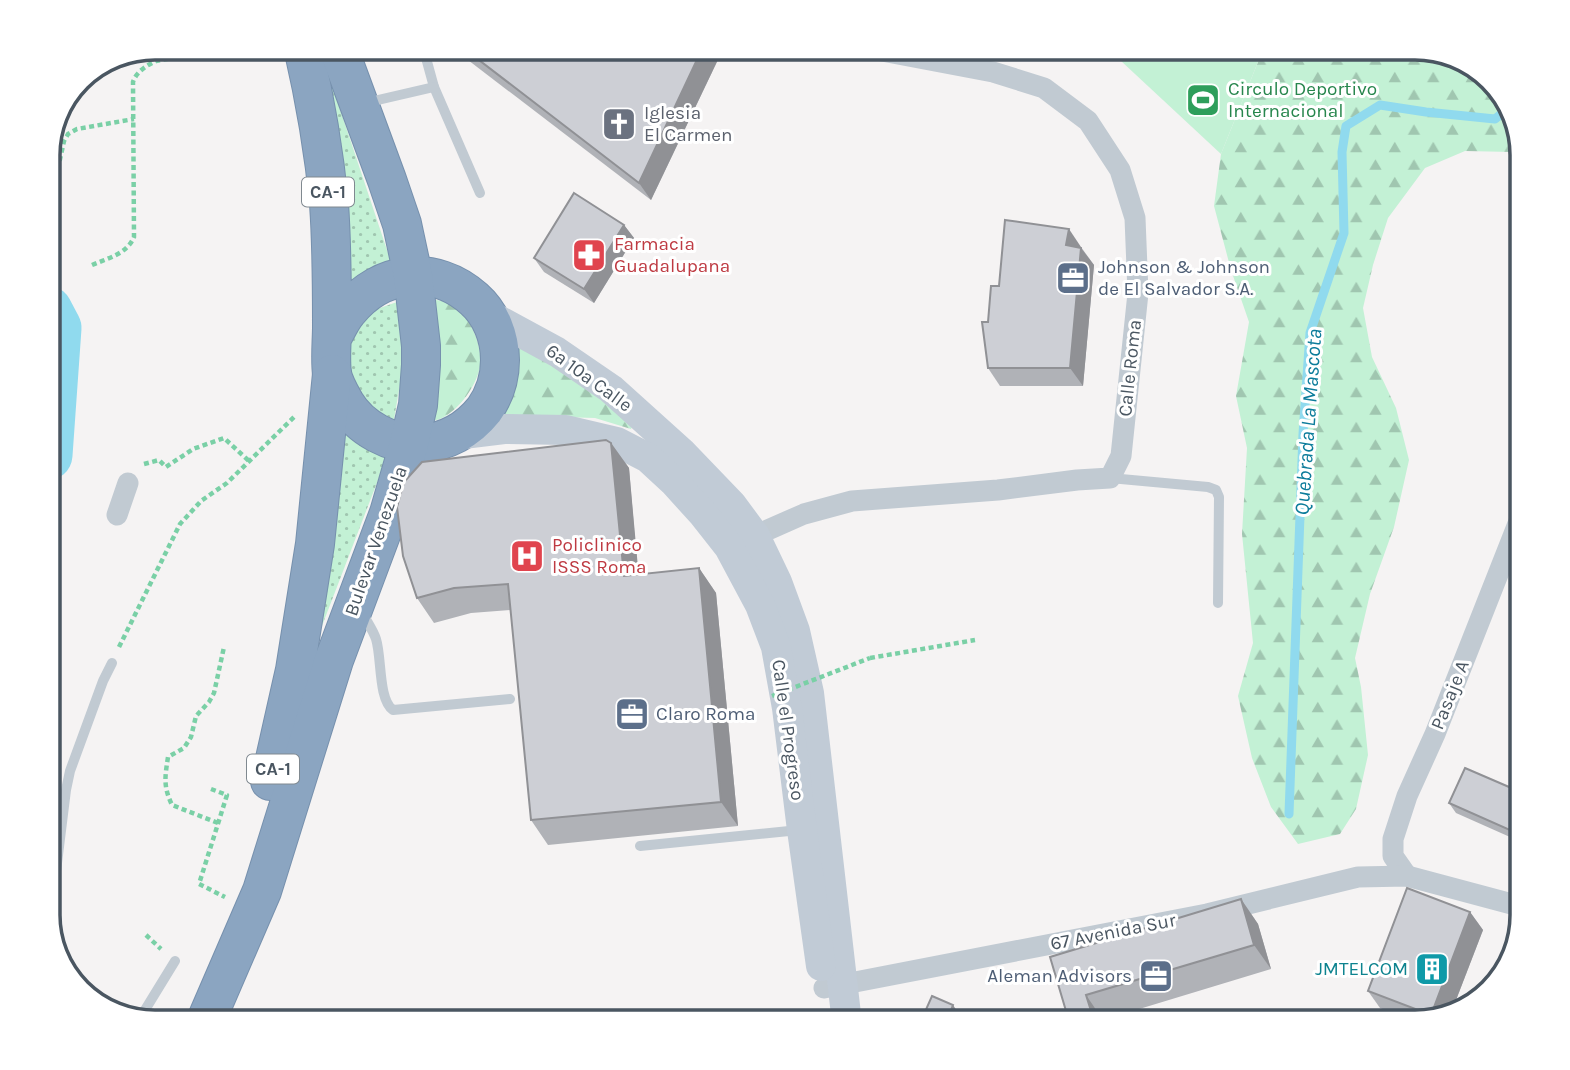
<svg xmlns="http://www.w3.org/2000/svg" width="1570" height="1070" font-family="Karla,sans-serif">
<defs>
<pattern id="grass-dots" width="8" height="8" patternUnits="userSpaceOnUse" patternTransform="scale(1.75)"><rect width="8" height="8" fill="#c3f1d5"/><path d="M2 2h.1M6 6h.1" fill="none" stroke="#a0c6b0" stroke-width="1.8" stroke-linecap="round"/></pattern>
<pattern id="forest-firs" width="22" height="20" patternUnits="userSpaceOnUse" patternTransform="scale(1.75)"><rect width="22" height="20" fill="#c3f1d5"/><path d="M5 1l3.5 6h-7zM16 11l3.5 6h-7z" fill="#a0c6b0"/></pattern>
</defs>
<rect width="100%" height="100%" fill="#f5f3f3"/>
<g fill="url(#grass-dots)">
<polygon points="321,52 392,265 344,299"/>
<polygon points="397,302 402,342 403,367 393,425 377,420 343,367 352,330 377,309"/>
<polygon points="335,415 388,454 292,704"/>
</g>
<g fill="url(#forest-firs)">
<polygon points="1264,47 1415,47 1475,66 1511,107 1522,149 1512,152 1465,151 1425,168 1388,218 1373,265 1363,308 1372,357 1396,408 1409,460 1394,527 1370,594 1355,658 1361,687 1368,755 1356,809 1340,834 1298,844 1271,807 1252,758 1238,696 1253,643 1242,534 1247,448 1236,396 1249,322 1231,270 1214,206 1221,154"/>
<path d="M428 299C436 300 447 301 454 305 470 315 484 349 480 367 476 386 460 409 442 418 437 421 428 421 421 422Z"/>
<polygon points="510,342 543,359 635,419 631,429 595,418 489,415"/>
</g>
<polygon fill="#c3f1d5" points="1106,47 1264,47 1221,154"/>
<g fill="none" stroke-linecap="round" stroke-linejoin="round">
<polyline stroke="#90daee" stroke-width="9" points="1289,814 1303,434 1310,333 1344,233 1342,152 1346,126 1380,105 1426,112 1495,119 1511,106"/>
<polyline stroke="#90daee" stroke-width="51" points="47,311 56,328 47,455"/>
<g stroke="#7690ad" stroke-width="40">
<g id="highway">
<path d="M303 47C315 99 324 151 329 204 332 245 332 285 332 326 332 341 330 358 332 374 334 384 340 394 345 403 360 428 391 445 421 444 446 442 468 430 484 410 494 396 500 378 500 360 500 337 491 314 474 299 435 264 381 270 348 311 341 319 337 329 332 338"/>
<polyline points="270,781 295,670 315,544 332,374"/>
<polyline points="205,1023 262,891 334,660 389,513 409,444 418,405 421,365 421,346 413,275 408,252 402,224 387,180 338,47"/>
</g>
</g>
<g stroke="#7ad0a6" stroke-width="4.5" stroke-dasharray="5 3.5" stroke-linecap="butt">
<polyline points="47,219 64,141 68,134 77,129 134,119"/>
<path d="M92 265C108 258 127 254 134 237L133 82C136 72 147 65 156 61L232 47"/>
<polyline points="144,464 159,460 166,467 193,449 224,438 249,461"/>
<polyline points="119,647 180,524 201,501 227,483 295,416"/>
<polyline points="870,658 975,640"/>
<polyline points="211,789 227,795 199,884 225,897"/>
<path d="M218 823 172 805C163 786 165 777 168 757L184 748 191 737 196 716 209 702 214 693 224 647"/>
<polyline points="146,935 161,949"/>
</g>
<g stroke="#c1cad2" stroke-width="10">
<polyline points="423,47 434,87 480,193"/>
<polyline points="365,103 434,87"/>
<polyline points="1110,478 1208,487 1216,490 1219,497 1218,603"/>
<path d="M363 614C367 622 373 630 376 639 382 658 378 699 393 710L510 699"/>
<polyline points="640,846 799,830"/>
<polyline points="49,928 66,790 70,771 103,681 112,663"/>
<polyline points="140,1018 175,961"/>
</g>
<g stroke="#c1cad2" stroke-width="21">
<polyline points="117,515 128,483"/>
<polyline points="743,541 804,514 852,501 998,490 1077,480 1110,478 1121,456 1138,293 1135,218 1120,170 1088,121 1044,88 993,72 861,47"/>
<polyline points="1407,876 1393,856 1393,839 1407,796 1435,734 1523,511"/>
<polyline points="824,988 1207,914 1358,877 1407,876 1523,907"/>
</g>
<g stroke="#c1cbd6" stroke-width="30">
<polyline points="487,314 557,352 611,389 682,453 732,505 755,536 777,582 795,631 809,693 847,1023"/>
<polyline points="455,435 504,429 566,430 617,442 648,458 674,482 703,514 729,547 760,605 776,647 787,708 802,830 821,966"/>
</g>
<use href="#highway" stroke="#8ba5c1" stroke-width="38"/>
<polyline stroke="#7ad0a6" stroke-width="4.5" stroke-dasharray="5 3.5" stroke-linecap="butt" points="772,696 870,658"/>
</g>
<g fill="#b0b2b7">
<polygon points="451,47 724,47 651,200"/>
<polygon points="624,225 634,238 594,303 544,272 534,258"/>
<polygon points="1081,247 1094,265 1083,386 1000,386 988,368 988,322"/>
<polygon points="611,443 629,468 638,575 699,568 716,593 738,826 548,845 531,820 511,610 471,613 434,623 417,598"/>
<polygon points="1523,793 1523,840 1520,838 1519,841 1456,813 1449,803"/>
<polygon points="1241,899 1258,924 1271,969 1103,1020 1104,1023 1070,1023 1050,957"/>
<polygon points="1470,912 1483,930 1451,1013 1417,1022 1380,1008 1368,991"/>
</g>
<g fill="#909195">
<polygon points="703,47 724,47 651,200 639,183"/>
<polygon points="624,225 634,238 594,303 584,289"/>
<polygon points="1069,229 1081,247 1079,262 1066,245"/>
<polygon points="1081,248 1094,265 1083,386 1070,368"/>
<polygon points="611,443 629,468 641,601 624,576"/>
<polygon points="699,568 716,593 738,826 721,802"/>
<polygon points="1513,829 1520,838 1519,841 1512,831"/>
<polygon points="1241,899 1258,924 1271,969 1254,945"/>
<polygon points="1470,912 1483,930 1451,1013 1433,1018 1431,1015"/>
<polygon points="1086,995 1103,1020 1104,1023 1097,1023 1092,1014"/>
<polygon points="953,1005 965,1023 949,1015"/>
</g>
<g fill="#cdcfd5" stroke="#909195" stroke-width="2">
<polygon points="462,47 703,47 639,183"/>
<polygon points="574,193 624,225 584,289 534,258"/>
<polygon points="1005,220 1069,229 1066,245 1081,248 1070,368 988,368 982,322 988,322 991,286 999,286"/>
<polygon points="606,440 611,443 624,576 699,568 721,802 531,820 508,584 454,588 417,598 403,556 397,507 404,482 422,462"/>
<polygon points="1465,768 1523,793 1523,833 1513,829 1512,831 1449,803"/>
<polygon points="1407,888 1470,912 1431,1015 1368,991"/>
<polygon points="1241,899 1254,945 1086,995 1092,1014 1069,1021 1050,957"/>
<polygon points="932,996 953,1005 949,1015 965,1023 920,1023"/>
</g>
<defs>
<g id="stadium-square" transform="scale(1.75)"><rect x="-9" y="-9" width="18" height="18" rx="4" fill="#2e9e5b" stroke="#fff"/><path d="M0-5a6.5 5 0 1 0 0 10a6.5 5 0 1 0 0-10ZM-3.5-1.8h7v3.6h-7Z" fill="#fff"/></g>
<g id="church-square" transform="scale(1.75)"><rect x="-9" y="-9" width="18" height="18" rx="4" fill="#6b7280" stroke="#fff"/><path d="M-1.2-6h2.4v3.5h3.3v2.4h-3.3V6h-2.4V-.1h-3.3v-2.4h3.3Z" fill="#fff"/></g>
<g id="pharmacy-square" transform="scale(1.75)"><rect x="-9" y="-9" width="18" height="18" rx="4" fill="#e0444e" stroke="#fff"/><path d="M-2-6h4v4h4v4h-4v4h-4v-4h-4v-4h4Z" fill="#fff"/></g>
<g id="office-square" transform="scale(1.75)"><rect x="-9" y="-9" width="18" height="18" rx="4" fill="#5c6f8a" stroke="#fff"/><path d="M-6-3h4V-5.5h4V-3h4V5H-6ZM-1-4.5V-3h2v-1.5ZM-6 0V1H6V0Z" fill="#fff"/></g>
<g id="hospital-square" transform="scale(1.75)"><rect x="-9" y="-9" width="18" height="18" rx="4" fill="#e0444e" stroke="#fff"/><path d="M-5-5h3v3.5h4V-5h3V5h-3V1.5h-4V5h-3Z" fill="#fff"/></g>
<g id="building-square" transform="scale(1.75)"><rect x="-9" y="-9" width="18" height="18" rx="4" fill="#0f9aa8" stroke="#fff"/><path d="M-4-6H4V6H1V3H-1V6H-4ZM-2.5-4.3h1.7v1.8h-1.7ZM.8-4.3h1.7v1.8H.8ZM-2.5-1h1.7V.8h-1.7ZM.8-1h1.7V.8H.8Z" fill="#fff"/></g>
</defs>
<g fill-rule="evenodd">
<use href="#stadium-square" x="1203" y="100"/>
<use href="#church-square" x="619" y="124"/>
<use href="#pharmacy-square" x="589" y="255"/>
<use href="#office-square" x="1073" y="278"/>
<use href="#hospital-square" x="527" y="556"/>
<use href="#office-square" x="632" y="714"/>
<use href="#building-square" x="1432" y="969"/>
<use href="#office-square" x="1156" y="976"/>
</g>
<g text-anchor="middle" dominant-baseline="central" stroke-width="6" stroke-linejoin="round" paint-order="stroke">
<g fill="#fff" stroke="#808990" stroke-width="2">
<rect x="302" y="177.5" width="52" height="29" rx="5"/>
<rect x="247" y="754.5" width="52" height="29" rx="5"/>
</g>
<g font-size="18" font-weight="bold" fill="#4a5661">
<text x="328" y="192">CA-1</text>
<text x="273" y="769">CA-1</text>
</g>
<g font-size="19" fill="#27864d" stroke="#fff" text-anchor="start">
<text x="1228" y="89">Circulo Deportivo<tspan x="1228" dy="22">Internacional</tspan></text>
</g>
<g font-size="19" fill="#5b616d" stroke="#fff" text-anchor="start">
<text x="644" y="113">Iglesia<tspan x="644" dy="22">El Carmen</tspan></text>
</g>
<g font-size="19" fill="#be3a42" stroke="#fff" text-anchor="start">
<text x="614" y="244">Farmacia<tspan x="614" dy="22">Guadalupana</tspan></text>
<text x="552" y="545">Policlinico<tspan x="552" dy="22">ISSS Roma</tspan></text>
</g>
<g font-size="19" fill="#4e5e75" stroke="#fff" text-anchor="start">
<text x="1098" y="267">Johnson &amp; Johnson<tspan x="1098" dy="22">de El Salvador S.A.</tspan></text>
<text x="656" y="714">Claro Roma</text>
<text x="1132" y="976" text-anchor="end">Aleman Advisors</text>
</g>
<g font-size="19" fill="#4a5661" stroke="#fff">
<text transform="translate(1130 368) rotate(-84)">Calle Roma</text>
<text transform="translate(589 378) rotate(36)">6a 10a Calle</text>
<text transform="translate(376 541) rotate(-71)">Bulevar Venezuela</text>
<text transform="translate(1450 695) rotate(-68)">Pasaje A</text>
<text transform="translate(788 730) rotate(82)">Calle el Progreso</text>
<text transform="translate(1113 932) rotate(-11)">67 Avenida Sur</text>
</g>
<g font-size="19" fill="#0d838f" stroke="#fff" text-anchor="end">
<text x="1408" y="969">JMTELCOM</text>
</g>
<g font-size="21" font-style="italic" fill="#0c7c9b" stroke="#fff">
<text transform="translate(1308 422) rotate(-86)">Quebrada La Mascota</text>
</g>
</g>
<path d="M0 0H1570V1070H0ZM155 60H1415A95 95 0 0 1 1510 155V915A95 95 0 0 1 1415 1010H155A95 95 0 0 1 60 915V155A95 95 0 0 1 155 60Z" fill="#fff" fill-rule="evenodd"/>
<path fill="none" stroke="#4a5661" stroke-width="3.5" d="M155 60H1415A95 95 0 0 1 1510 155V915A95 95 0 0 1 1415 1010H155A95 95 0 0 1 60 915V155A95 95 0 0 1 155 60Z"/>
</svg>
